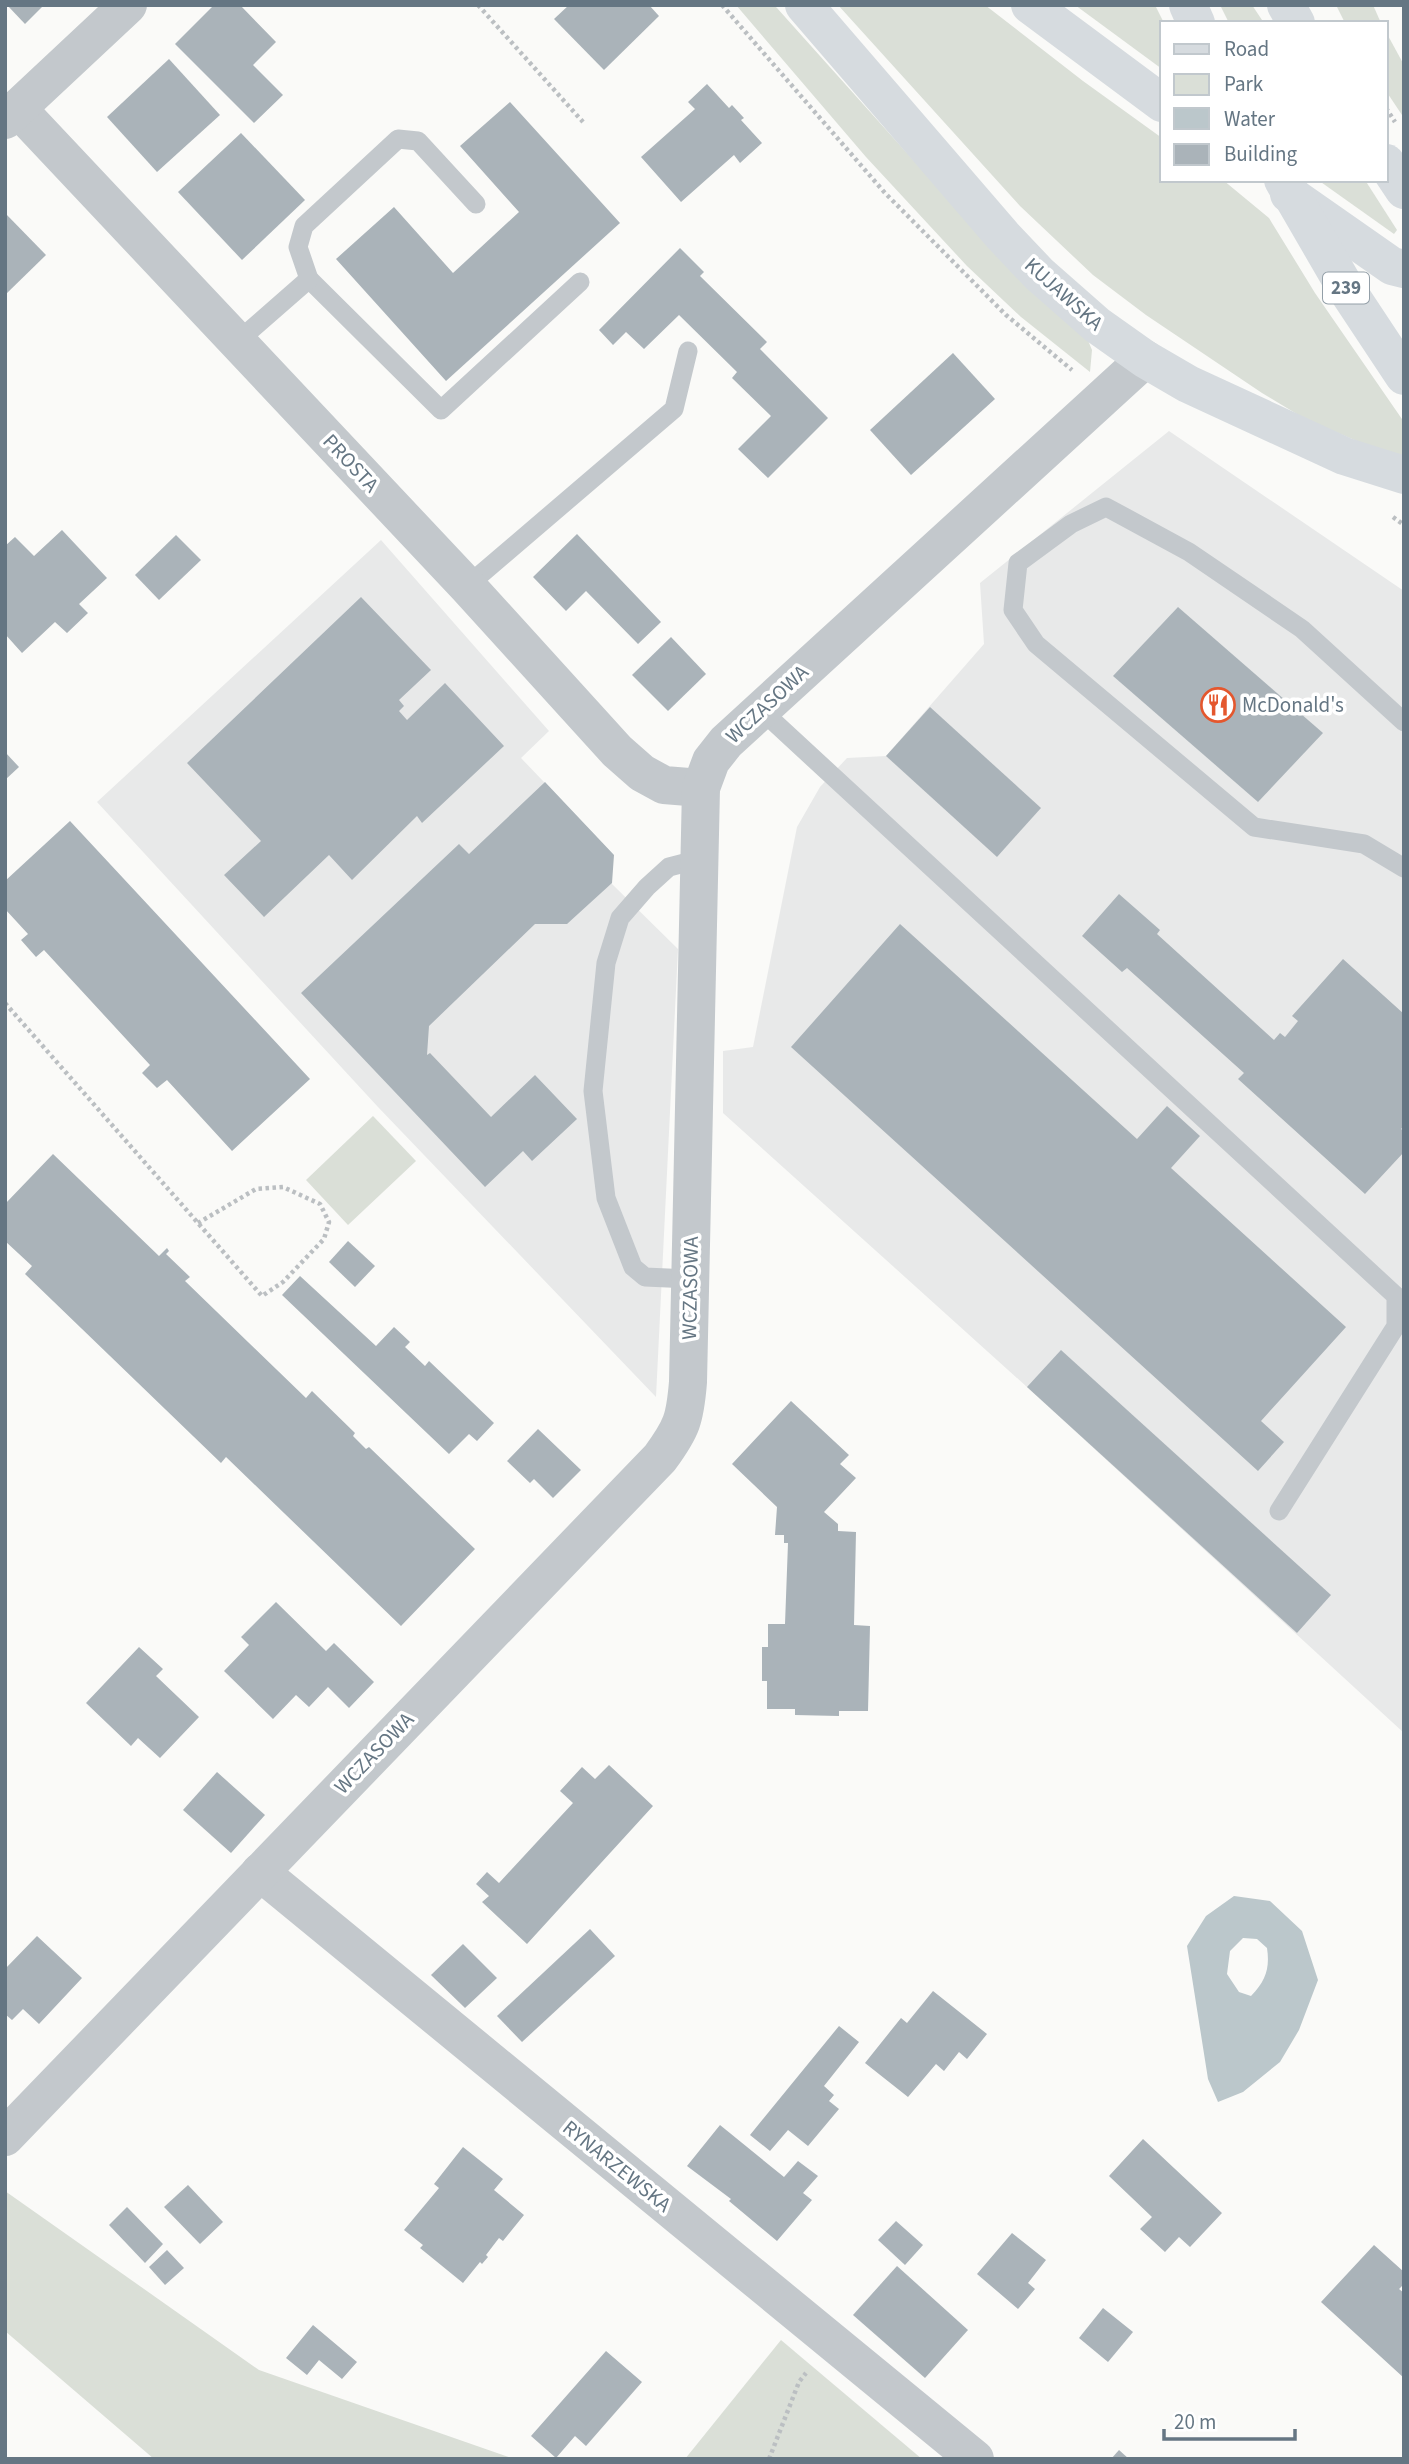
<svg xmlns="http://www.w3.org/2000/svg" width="1409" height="2464" font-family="'Source Sans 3',sans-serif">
<rect width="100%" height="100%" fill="#fafaf8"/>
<g fill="#e8e9e9">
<polygon points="1169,431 1404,591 1404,1733 1027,1387 723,1113 723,1051 753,1047 797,827 820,787 847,758 886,756 984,644 980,583"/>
<polygon points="381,540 549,731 521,758 611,852 611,883 678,949 656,1397 378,1107 97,802"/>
</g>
<g fill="#dadfd7">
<polygon points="736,5 774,5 777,8 983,238 1087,338 1092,350 1090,372 1021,317 967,266 866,157"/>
<polygon points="838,5 985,5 1083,81 1162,138 1162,180 1223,180 1269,218 1315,293 1404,422 1404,461 1305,419 1262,393 1146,315 1093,275 1020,206"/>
<polygon points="1075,5 1155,5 1164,23 1162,69"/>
<polygon points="1220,5 1252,5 1264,23 1229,23"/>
<polygon points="1336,5 1373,5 1381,23 1345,23"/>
<polygon points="1386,32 1404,65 1404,118 1386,91"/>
<polygon points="1318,180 1365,180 1397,230 1394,234"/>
<polygon points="373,1116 416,1161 348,1225 306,1180"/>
<polygon points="5,2191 259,2370 514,2459 154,2459 5,2331"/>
<polygon points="781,2340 922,2459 685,2459"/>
</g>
<path fill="#bbc7cb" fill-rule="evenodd" d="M1234 1896 1270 1901 1302 1931 1318 1980 1299 2030 1280 2062 1243 2092 1218 2102 1208 2079 1187 1946 1206 1916ZM1243 1938 1257 1939 1267 1948C1270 1968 1266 1981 1251 1996L1239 1992 1227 1974 1230 1951Z"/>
<g fill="#aab3b9">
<polygon points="7,5 44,5 25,24"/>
<polygon points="214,5 240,5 276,42 253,65 283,95 254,123 175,44"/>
<polygon points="569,5 649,5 659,16 604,70 554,19"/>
<polygon points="169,59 220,115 157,172 107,117"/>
<polygon points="707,84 729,108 732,105 744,118 741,120 762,143 740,163 734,155 681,202 641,157 695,109 688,102"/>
<polygon points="510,102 620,223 446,381 336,259 394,207 453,273 519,212 460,146"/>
<polygon points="241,133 305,200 242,260 178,192"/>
<polygon points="5,213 46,255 5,295"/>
<polygon points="680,248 704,272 700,276 767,342 760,349 828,418 768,478 738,449 771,416 732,378 737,372 679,315 644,349 626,332 613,345 599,330"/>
<polygon points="953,353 995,399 911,475 870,430"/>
<polygon points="62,530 107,578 79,604 88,613 67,633 55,622 22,653 5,634 5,546 15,537 34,556"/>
<polygon points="577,534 661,622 638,644 586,591 566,611 533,577"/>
<polygon points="176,535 201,560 159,600 135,575"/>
<polygon points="361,597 431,670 399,700 404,706 399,711 407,720 445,683 504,746 422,823 417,816 352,880 329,855 264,917 224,875 261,841 187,763"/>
<polygon points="1178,607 1323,733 1258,802 1113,676"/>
<polygon points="671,637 706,674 668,711 632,675"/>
<polygon points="930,707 1041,808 997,857 886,756"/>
<polygon points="5,752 19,767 5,780"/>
<polygon points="545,782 614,855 612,883 567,924 535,924 429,1026 427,1055 430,1053 491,1117 535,1075 577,1119 532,1161 523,1151 485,1187 301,993 459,844 469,854"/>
<polygon points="70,821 310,1079 232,1151 167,1080 157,1088 142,1073 150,1065 44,950 36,957 21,940 28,934 5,909 5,881"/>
<polygon points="1119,894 1160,930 1157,934 1274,1040 1280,1033 1285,1037 1298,1021 1292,1016 1343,959 1404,1014 1404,1126 1401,1129 1404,1131 1404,1152 1365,1194 1238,1079 1244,1073 1127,968 1122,972 1082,936"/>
<polygon points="900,924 1137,1139 1167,1106 1200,1136 1171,1168 1346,1327 1261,1421 1284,1442 1258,1471 791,1047"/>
<polygon points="53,1154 159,1256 167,1248 169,1251 166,1254 190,1277 185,1281 306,1398 312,1391 355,1433 353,1436 366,1449 369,1447 475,1549 401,1626 226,1457 221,1463 25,1274 32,1266 5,1241 5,1204"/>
<polygon points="348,1241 375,1266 355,1287 329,1262"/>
<polygon points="300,1276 376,1346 394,1327 410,1342 405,1347 425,1366 429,1361 494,1423 477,1441 469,1434 449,1454 282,1295"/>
<polygon points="1061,1350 1331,1595 1297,1633 1027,1387"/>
<polygon points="791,1401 849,1455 840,1464 856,1478 824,1512 838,1524 838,1531 856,1532 854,1625 870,1626 868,1711 839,1711 839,1716 795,1715 795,1709 767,1709 767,1681 762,1681 762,1647 768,1647 768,1624 785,1624 788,1543 784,1543 784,1535 775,1535 777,1507 732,1464"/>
<polygon points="538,1429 581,1470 553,1498 534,1479 530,1483 507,1461"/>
<polygon points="276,1602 326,1651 334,1643 374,1682 349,1708 328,1687 309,1707 296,1695 273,1719 224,1671 249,1645 241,1637"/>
<polygon points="139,1647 163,1669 156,1676 199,1717 160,1758 138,1738 131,1746 86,1703"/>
<polygon points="609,1765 653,1806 527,1944 482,1902 489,1896 476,1884 487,1872 499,1883 573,1803 560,1791 582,1767 595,1779"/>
<polygon points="217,1772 265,1815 231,1853 183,1810"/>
<polygon points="590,1929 615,1956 522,2042 497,2016"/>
<polygon points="37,1936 82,1978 39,2024 23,2009 12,2020 5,2014 5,1969"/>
<polygon points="463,1944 497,1978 465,2008 431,1975"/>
<polygon points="933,1991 987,2034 967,2059 959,2052 944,2071 936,2064 908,2097 865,2063 901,2018 907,2023"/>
<polygon points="839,2026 859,2042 824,2086 834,2095 829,2101 839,2109 808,2146 788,2130 770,2151 750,2135"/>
<polygon points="720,2125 784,2177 798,2161 818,2176 803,2193 812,2200 777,2241 729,2201 731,2199 687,2166"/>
<polygon points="1143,2139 1222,2213 1190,2247 1179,2237 1165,2252 1140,2229 1152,2217 1109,2176"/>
<polygon points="463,2147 503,2179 494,2190 524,2215 503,2241 499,2238 486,2255 488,2257 482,2264 480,2262 463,2283 420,2248 423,2245 404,2230 439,2188 434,2184"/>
<polygon points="188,2185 223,2222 200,2244 164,2207"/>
<polygon points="127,2207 163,2244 145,2263 109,2225"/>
<polygon points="896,2221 923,2245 905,2265 878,2240"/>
<polygon points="1012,2233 1046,2260 1028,2283 1035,2289 1018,2309 977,2274"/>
<polygon points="1374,2245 1404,2272 1404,2284 1399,2289 1404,2293 1404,2378 1321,2302"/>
<polygon points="167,2250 184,2268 165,2285 149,2267"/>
<polygon points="897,2266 968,2330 925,2378 853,2315"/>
<polygon points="1103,2308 1133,2332 1108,2362 1079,2338"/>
<polygon points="313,2325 357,2362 342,2379 319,2360 307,2375 286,2358"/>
<polygon points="606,2351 642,2382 586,2446 575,2436 556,2458 531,2436"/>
<polygon points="1119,2450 1129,2459 1111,2459"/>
</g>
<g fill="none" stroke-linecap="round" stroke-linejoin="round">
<g stroke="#bbbfc2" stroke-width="4.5" stroke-dasharray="3.5 3.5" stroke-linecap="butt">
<polyline points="478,5 583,122"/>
<polyline points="722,5 885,193 1006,315 1072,370"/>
<polyline points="1386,108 1395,122"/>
<polyline points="1393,517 1404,525"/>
<polyline points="5,1003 262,1296 283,1282 324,1239 329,1222 320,1204 283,1187 256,1189 198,1223"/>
<polyline points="769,2459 799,2382 806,2373"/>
</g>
<g stroke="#c3c8cc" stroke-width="19">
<polyline points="309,279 441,410 580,282"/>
<polyline points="237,342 309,279 298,247 304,226 398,139 418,141 476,204"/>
<polyline points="467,586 674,409 688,351"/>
<polyline points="761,710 1396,1296 1396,1326 1279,1511"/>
<polyline points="1404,722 1302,629 1189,552 1106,507 1071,524 1018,563 1013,610 1036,644 1254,827 1364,844 1404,868"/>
<polyline points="690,1279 645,1277 633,1267 606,1198 593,1091 606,963 620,918 647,887 669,867 700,859"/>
</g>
<g stroke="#c3c8cc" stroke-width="38">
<polyline points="18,109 467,586 617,751 642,773 664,785 701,788"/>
<polyline points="5,120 128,5"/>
<polyline points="260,1872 975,2459"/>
<path d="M5 2137 660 1458C682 1428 685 1419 688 1382L701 788 711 761 726 742 1145 359"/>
</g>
<g stroke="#d6dbdf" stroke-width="38">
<polyline points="804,5 1003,236 1039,274 1097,325 1145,359 1188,384 1344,456 1404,475"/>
<polyline points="1030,5 1162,103"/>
<polyline points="1289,194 1392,266 1404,269"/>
</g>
<g stroke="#d6dbdf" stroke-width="38">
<polyline points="1188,5 1196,23"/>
<polyline points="1286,5 1296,23"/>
<polyline points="1386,163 1404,190"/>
<polyline points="1283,180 1345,287 1404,376"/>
</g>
</g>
<defs>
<g id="restaurant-ring" transform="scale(1.75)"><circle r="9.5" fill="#fff" stroke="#e4572e" stroke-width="1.5"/><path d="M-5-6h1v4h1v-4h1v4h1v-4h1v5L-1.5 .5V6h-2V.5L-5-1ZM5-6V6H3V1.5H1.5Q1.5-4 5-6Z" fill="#e4572e"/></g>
</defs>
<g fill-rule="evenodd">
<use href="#restaurant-ring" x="1218" y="705"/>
</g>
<g text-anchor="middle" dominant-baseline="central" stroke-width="7" stroke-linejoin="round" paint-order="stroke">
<rect fill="#fff" stroke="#939fa8" stroke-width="2" x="1323" y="272.5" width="46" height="31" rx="5"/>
<g font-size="19" font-weight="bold" fill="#657683">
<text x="1346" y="288">239</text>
</g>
<g font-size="21" fill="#657683" stroke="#fff">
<text transform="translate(1064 294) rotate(42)">KUJAWSKA</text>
<text transform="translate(351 463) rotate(47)">PROSTA</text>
<text transform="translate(767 704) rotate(-43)">WCZASOWA</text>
<text transform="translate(690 1288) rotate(-89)">WCZASOWA</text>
<text transform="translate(374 1753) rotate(-46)">WCZASOWA</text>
<text transform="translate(617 2166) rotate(39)">RYNARZEWSKA</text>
</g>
<g font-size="21" fill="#657683" stroke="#fff" text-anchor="start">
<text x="1242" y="705">McDonald's</text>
</g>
</g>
<rect width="1409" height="2464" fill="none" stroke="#657683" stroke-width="14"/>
<rect x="1160" y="21" width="228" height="161" fill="#ffffff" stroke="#c1c8cd" stroke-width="2"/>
<rect x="1174" y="44" width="35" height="10" fill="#d6dbdf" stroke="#c1c8cd" stroke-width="2"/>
<text x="1224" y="56" font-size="21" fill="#657683">Road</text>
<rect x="1174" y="74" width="35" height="21" fill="#dadfd7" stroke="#c1c8cd" stroke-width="2"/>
<text x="1224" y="91" font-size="21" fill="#657683">Park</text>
<rect x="1174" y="108" width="35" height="21" fill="#bbc7cb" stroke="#c1c8cd" stroke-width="2"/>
<text x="1224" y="126" font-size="21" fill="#657683">Water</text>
<rect x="1174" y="144" width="35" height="21" fill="#aab3b9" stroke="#c1c8cd" stroke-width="2"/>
<text x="1224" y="161" font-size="21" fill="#657683">Building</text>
<path d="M1164 2429v10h131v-10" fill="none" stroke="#657683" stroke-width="3.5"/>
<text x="1174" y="2429" font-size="21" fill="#657683" stroke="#ffffff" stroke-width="5" paint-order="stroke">20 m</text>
</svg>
